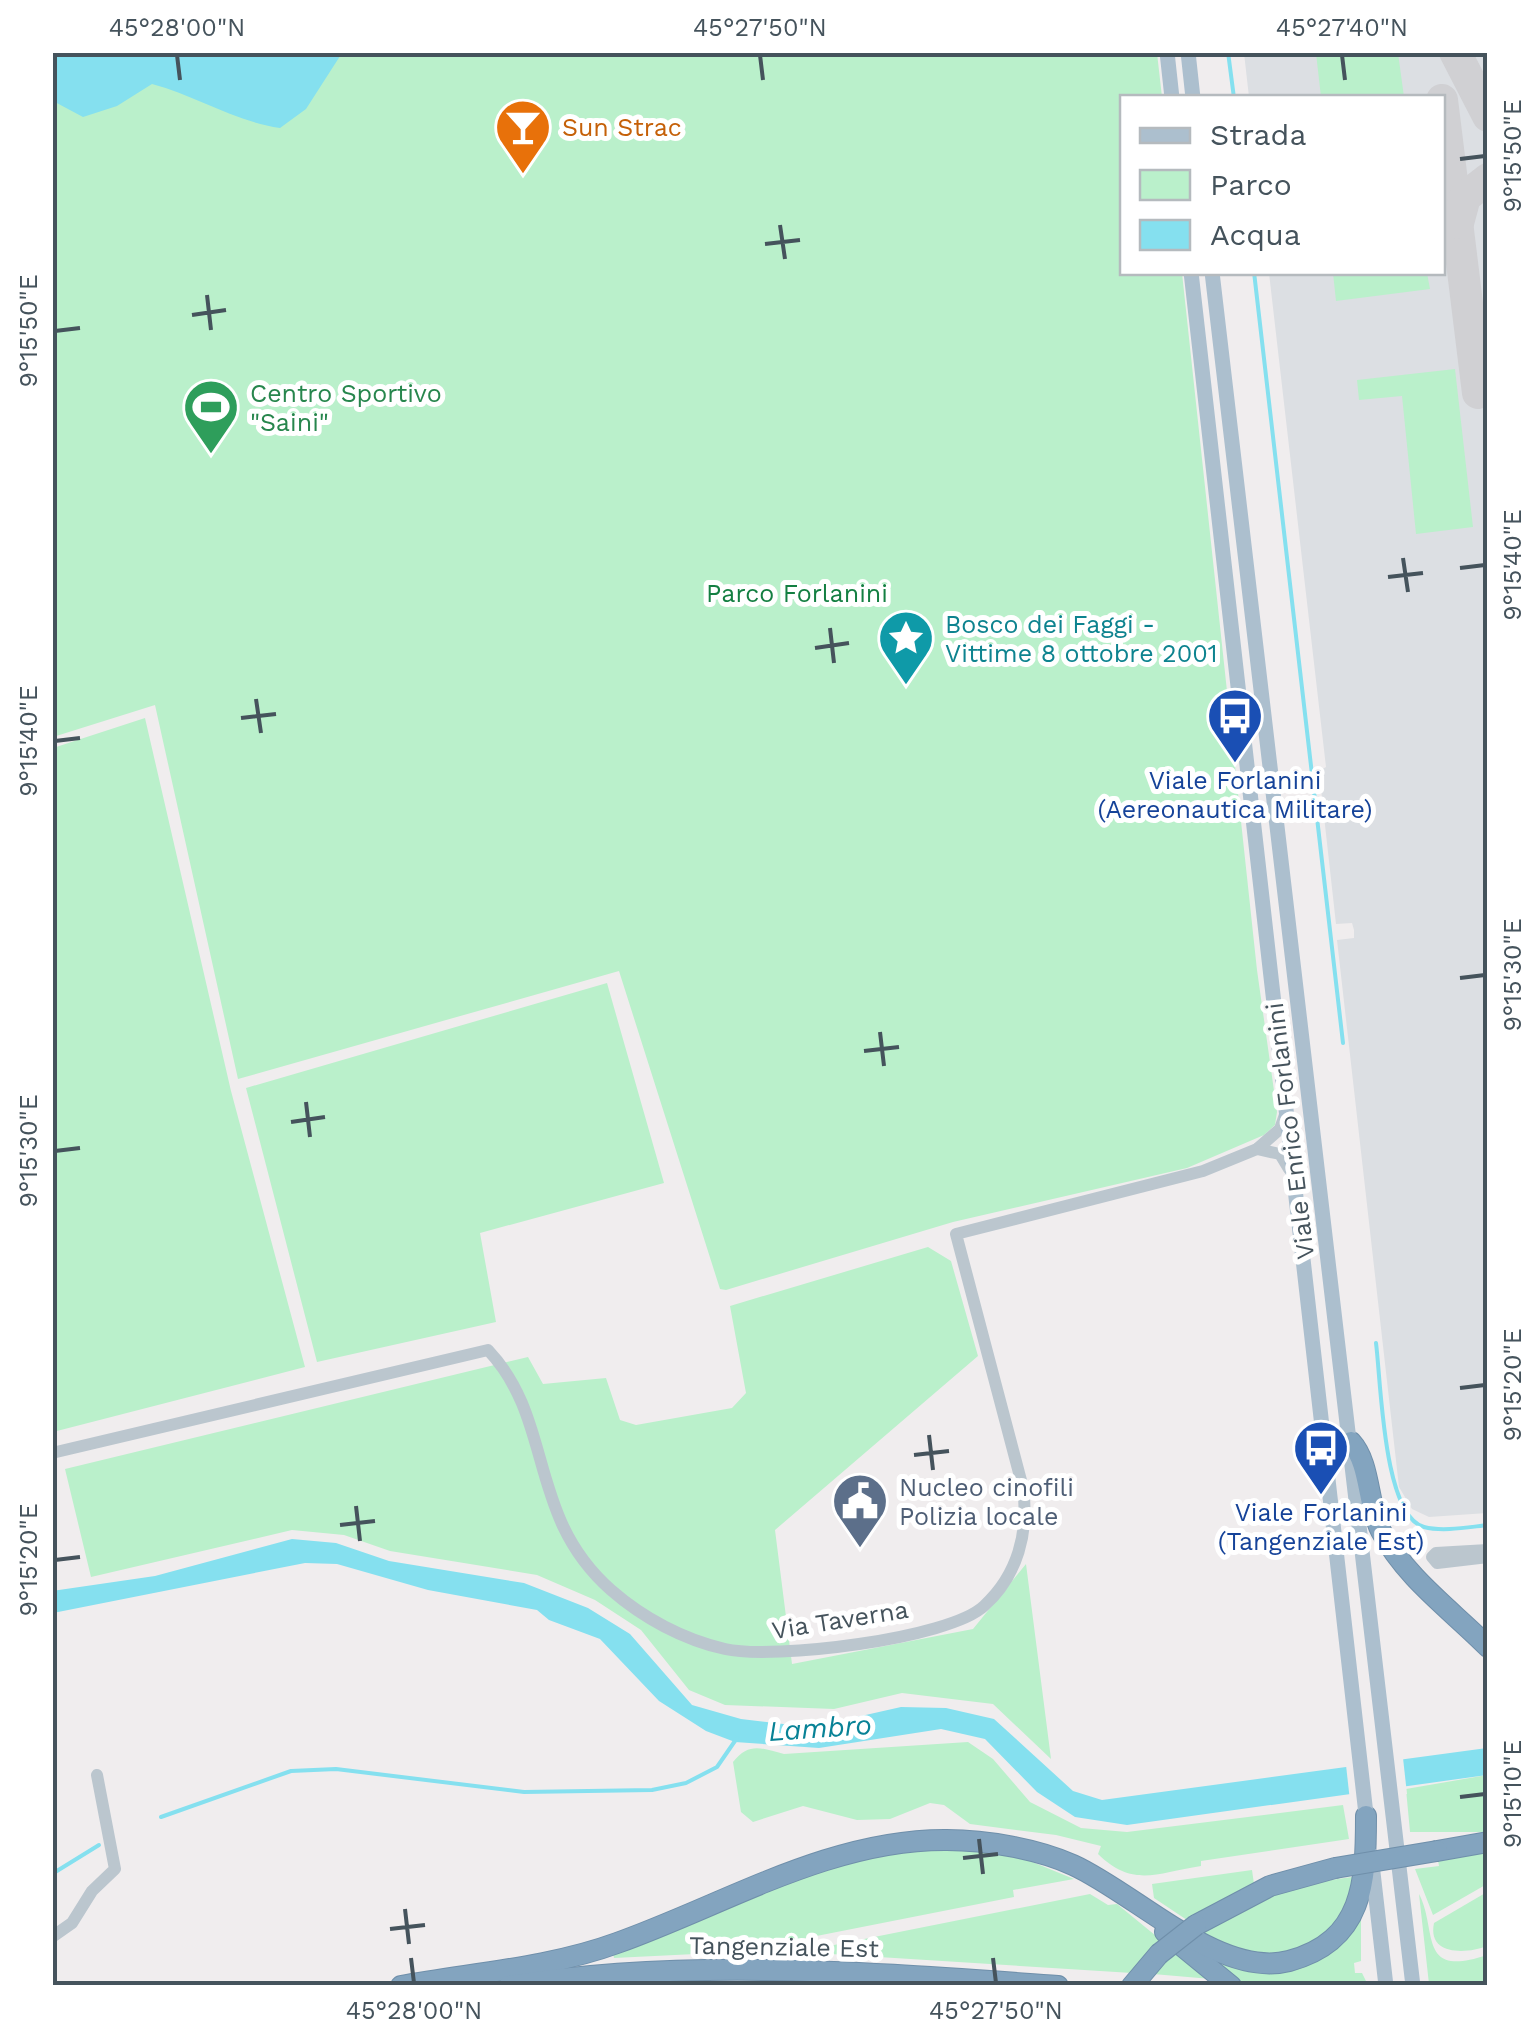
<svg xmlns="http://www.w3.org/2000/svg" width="1540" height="2038" font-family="'Work Sans',sans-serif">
<rect width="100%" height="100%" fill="#f0edee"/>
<polygon fill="#dcdfe3" points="1244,53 1487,53 1487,1513 1429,1517 1412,1509 1399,1487 1337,940 1354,938 1354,930 1352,923 1336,924 1319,771 1326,767 1269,273 1442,272 1442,98 1249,97"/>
<g fill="#baf0cb">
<polygon points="53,53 1157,53 1162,97 1122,98 1122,272 1182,273 1257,970 1277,1112 1275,1125 1264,1135 1187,1168 953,1222 726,1290 720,1289 619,971 238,1079 155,705 53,737"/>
<polygon points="1316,53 1398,53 1404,97 1321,97"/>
<polygon points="1333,273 1427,273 1430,289 1336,301"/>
<polygon points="1455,369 1473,527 1416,534 1402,396 1359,400 1357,380"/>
<polygon points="145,718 231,1091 305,1367 53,1432 53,748"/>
<polygon points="607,983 664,1183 480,1233 496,1322 317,1362 246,1088"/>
<polygon points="928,1247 951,1261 978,1356 775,1530 792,1664 973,1629 1026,1564 1051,1759 993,1704 902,1693 834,1709 725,1705 689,1690 641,1630 595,1600 537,1575 390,1551 344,1535 292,1530 91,1577 65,1469 528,1357 543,1384 606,1378 620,1420 636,1425 732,1408 746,1393 730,1306"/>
<path d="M968 1742 993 1759 1030 1802 1081 1828 1127 1832 1343 1805 1349 1839 1201 1861V1866C1156 1873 1133 1888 1098 1854L1101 1846 1056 1835 970 1824 944 1805 930 1803 890 1819 857 1820 803 1806 753 1822 741 1812 733 1762C749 1742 761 1748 784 1754Z"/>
<polygon points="1487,1775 1487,1832 1410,1832 1406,1789"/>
<polygon points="970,1848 1030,1861 1074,1879 1013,1890 1014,1897 736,1952 614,1958 613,1953 797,1877 864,1854"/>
<polygon points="1487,1852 1487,1884 1433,1915 1415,1869 1439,1866 1438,1860"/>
<polygon points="1252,1870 1254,1884 1187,1920 1154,1898 1152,1884"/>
<path d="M1352 1877C1351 1929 1305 1957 1255 1957 1238 1957 1214 1941 1197 1934 1247 1903 1293 1884 1352 1877Z"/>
<path d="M1487 1892V1946C1467 1954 1427 1956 1434 1923Z"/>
<polygon points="1090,1894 1108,1905 1117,1904 1161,1940 1132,1973 799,1952"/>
<path d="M1419 1894C1438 1930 1417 1979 1487 1955V1981L1429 1984Z"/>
<polygon points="1361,1911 1361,1961 1354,1963 1355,1973 1362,1973 1368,1985 1240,1981 1219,1964 1272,1970"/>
<polygon points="1175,1952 1211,1979 1153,1974"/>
<polygon points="795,1981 864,1985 624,1985"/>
</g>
<g fill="#85e0ef">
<path d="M52 53 53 52 342 53 306 109 280 128C233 121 197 96 152 84L117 106 83 117 53 101Z"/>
<polygon points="292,1539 336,1543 389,1561 524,1583 588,1608 630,1634 692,1705 741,1719 792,1725 839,1721 901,1707 946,1708 994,1719 1073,1791 1102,1800 1487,1748 1487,1775 1127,1825 1075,1817 1037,1792 985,1739 941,1729 819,1748 735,1742 706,1731 659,1701 600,1639 549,1620 537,1610 428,1590 337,1564 305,1563 53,1613 52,1591 155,1576"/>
</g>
<polygon fill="#f0edee" points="1403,1758 1407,1794 1350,1801 1346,1765"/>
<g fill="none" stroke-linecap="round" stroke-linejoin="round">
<g stroke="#85e0ef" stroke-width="4">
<polyline points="1228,52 1234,98"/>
<polyline points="1254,272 1343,1043"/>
<path d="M1376 1343C1381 1381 1383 1516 1424 1527 1443 1532 1469 1527 1488 1525"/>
<polyline points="161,1817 291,1771 336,1769 524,1792 652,1790 686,1783 717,1767 737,1738"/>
<polyline points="52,1874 99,1845"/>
</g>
<g stroke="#d0d0d3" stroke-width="32">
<polyline points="1455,52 1488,116"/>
<polyline points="1442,100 1478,393"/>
<polyline points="1458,223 1465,197 1488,179"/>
</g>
<g stroke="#6f8faa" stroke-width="22">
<g id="highway">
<path d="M1351 1442C1371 1464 1367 1504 1381 1531 1406 1578 1450 1609 1488 1647"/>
<polyline points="1437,1851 1488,1842"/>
<polyline points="1196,1925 1270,1886 1335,1868"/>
<polyline points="1165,1932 1231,1986"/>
<path d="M401 1986C472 1973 549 1968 617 1943 724 1905 830 1839 947 1840 986 1840 1038 1849 1073 1865 1135 1893 1220 1979 1289 1961 1364 1941 1366 1881 1366 1816"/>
<path d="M509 1986C692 1957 874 1973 1058 1986"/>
<polyline points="1132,1986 1159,1954"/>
</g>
</g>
<g stroke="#bbc6ce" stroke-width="12">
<polyline points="1257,1149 1280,1154 1289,1169"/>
<path d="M52 1453 488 1350C555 1421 526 1515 611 1590 643 1618 684 1640 725 1649 772 1660 949 1639 984 1606 1018 1575 1029 1532 1023 1488L956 1234 1203 1171 1257 1149 1280 1129 1286 1112"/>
<polyline points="1488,1550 1436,1553 1432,1557 1437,1563 1488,1557"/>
<polyline points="52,1937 72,1923 92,1891 115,1869 97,1775"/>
</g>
<g stroke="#acbfce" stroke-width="15">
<polyline points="1167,52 1172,98"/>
<polyline points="1188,52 1193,98"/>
<polyline points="1191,272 1367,1823"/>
<polyline points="1212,272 1413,1986"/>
<polyline points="1371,1855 1386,1986"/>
</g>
<use href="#highway" stroke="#83a4bf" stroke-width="20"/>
<g stroke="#6f8faa" stroke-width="22" stroke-linecap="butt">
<g id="highway-bridge">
<polyline points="1335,1868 1437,1851"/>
<polyline points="1159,1954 1196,1925"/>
</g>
</g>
<use href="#highway-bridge" stroke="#83a4bf" stroke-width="20"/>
</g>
<path fill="none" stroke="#45535c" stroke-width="4" d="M177 55 180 80M760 55 763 80M1342 55 1345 80M1460 159 1485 156M780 225 785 259M765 244 800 240M207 295 211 330M192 315 226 310M55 331 80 328M1403 558 1408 592M1460 568 1485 565M1388 577 1423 573M830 628 834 663M815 648 849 643M256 699 261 733M241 718 276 714M55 741 80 738M1460 978 1485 975M880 1032 884 1066M864 1051 899 1047M306 1102 310 1137M291 1122 325 1117M55 1151 80 1148M1460 1388 1485 1385M929 1435 933 1470M914 1455 949 1451M356 1506 360 1541M340 1525 375 1521M55 1560 80 1557M1460 1797 1485 1794M979 1839 983 1874M963 1858 998 1854M405 1909 409 1944M390 1929 425 1925M411 1958 414 1983M993 1958 996 1983"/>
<defs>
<g id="bar-pin" transform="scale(2.875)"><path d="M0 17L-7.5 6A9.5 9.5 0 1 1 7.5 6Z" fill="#e8710a" stroke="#fff"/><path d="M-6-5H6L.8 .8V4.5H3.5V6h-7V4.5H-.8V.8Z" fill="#fff"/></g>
<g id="stadium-pin" transform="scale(2.875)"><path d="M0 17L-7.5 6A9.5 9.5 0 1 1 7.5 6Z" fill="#2e9e5b" stroke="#fff"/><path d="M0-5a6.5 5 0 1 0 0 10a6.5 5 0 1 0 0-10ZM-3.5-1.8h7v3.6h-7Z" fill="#fff"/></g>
<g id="sight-pin" transform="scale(2.875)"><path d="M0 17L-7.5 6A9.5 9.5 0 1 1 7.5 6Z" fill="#0f9aa8" stroke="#fff"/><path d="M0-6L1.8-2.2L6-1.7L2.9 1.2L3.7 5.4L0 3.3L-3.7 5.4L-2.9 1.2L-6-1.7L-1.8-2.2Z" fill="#fff"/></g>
<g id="bus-pin" transform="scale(2.875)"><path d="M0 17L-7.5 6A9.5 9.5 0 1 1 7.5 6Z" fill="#1a4fb4" stroke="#fff"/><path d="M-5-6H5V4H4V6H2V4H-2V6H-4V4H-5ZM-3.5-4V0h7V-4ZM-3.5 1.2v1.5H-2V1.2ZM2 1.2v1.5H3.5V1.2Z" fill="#fff"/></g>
<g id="civic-pin" transform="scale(2.875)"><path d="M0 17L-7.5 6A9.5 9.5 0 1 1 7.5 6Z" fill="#5c6f8a" stroke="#fff"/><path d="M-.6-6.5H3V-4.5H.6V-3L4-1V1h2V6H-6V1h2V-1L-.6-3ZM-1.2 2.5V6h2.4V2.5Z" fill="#fff"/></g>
</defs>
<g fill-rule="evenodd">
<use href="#bar-pin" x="523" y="127"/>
<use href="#stadium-pin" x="211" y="407"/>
<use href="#sight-pin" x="906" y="638"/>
<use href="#bus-pin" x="1235" y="716"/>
<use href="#bus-pin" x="1321" y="1448"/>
<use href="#civic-pin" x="860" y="1501"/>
</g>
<g text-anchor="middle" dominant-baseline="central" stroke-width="10" stroke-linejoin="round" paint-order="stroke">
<g font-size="25" fill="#c56008" stroke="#fff" text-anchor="start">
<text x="562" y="127">Sun Strac</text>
</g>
<g font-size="25" fill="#27864d" stroke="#fff" text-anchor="start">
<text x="250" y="393">Centro Sportivo<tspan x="250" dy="29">"Saini"</tspan></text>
</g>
<g font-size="25" fill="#147f42" stroke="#fff">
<text x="797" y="593">Parco Forlanini</text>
</g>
<g font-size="25" fill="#0d838f" stroke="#fff" text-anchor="start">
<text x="945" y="624">Bosco dei Faggi -<tspan x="945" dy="29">Vittime 8 ottobre 2001</tspan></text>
</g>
<g font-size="25" fill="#164399" stroke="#fff">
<text x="1235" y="780">Viale Forlanini<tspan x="1235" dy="29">(Aereonautica Militare)</tspan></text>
<text x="1321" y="1512">Viale Forlanini<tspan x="1321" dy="29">(Tangenziale Est)</tspan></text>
</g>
<g font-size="25" fill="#45535c" stroke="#fff">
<text transform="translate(1290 1131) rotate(-97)">Viale Enrico Forlanini</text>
<text transform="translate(840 1620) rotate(-9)">Via Taverna</text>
<text transform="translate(784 1947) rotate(1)">Tangenziale Est</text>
</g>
<g font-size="25" fill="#4e5e75" stroke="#fff" text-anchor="start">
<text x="899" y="1487">Nucleo cinofili<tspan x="899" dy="29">Polizia locale</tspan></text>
</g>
<g font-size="28" font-style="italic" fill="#088296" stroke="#fff">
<text transform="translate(820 1728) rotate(-4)">Lambro</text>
</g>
</g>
<rect width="1540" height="2038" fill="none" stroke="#ffffff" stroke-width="110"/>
<rect x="1120" y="95" width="325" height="180" fill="#ffffff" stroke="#b5babe" stroke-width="2.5"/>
<rect x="1140" y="128" width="50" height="15" fill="#acbfce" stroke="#b5babe" stroke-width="2.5"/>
<text x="1210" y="145" font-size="30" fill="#45535c">Strada</text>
<rect x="1140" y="170" width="50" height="30" fill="#baf0cb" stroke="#b5babe" stroke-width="2.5"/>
<text x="1210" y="195" font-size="30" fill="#45535c">Parco</text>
<rect x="1140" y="220" width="50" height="30" fill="#85e0ef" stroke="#b5babe" stroke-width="2.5"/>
<text x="1210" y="245" font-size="30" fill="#45535c">Acqua</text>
<rect x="55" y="55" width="1430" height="1928" fill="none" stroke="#45535c" stroke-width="4"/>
<g font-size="25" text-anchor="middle" fill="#45535c">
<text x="177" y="36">45°28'00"N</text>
<text x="760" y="36">45°27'50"N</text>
<text x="1342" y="36">45°27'40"N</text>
<text transform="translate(1512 156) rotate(-90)" y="9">9°15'50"E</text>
<text transform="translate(28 331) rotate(-90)" y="9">9°15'50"E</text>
<text transform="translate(1512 565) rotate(-90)" y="9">9°15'40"E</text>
<text transform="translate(28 741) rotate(-90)" y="9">9°15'40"E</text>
<text transform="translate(1512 975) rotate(-90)" y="9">9°15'30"E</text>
<text transform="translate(28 1151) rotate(-90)" y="9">9°15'30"E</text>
<text transform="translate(1512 1385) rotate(-90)" y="9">9°15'20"E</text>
<text transform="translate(28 1560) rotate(-90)" y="9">9°15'20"E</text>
<text transform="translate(1512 1794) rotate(-90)" y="9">9°15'10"E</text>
<text x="414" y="2019">45°28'00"N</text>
<text x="996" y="2019">45°27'50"N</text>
</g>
</svg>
